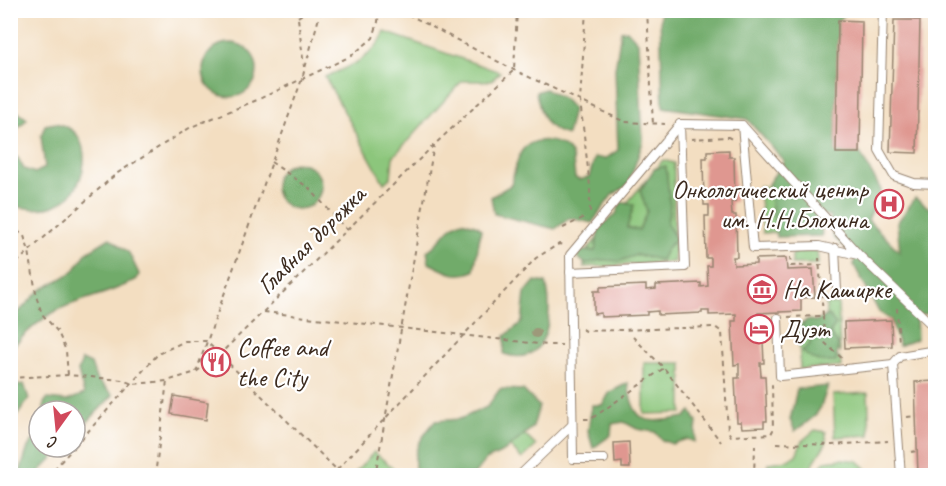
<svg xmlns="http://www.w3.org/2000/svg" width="946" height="486" font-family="Caveat,sans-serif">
<rect width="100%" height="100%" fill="#fff"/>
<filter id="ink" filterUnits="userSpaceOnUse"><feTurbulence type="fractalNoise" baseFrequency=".0167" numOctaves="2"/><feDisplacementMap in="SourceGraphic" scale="12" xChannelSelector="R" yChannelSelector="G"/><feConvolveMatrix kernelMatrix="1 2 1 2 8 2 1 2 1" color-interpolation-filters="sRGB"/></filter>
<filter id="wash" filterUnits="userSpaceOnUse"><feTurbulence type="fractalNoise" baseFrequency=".008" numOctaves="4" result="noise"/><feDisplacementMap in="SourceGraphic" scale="24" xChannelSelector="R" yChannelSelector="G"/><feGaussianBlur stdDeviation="1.35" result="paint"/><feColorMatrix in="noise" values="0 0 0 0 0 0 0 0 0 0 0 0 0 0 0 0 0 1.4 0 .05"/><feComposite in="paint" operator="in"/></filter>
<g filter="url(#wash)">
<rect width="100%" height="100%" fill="#f3dec1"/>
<g fill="#8cc67b" stroke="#64784c" stroke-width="1.5">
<path d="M385 32 500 72 491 81H462L393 157 391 177 384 183 325 77C351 66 373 58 385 32Z"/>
<polygon points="663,160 674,163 674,262 584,267 584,254"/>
<polygon points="759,186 778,188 812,232 763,233"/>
<polygon points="817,249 818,264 792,264 792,255 795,253 796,250"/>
<polygon points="826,304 838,304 840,353 832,344 830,323 826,322"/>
<polygon points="814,322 833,353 840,359 841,367 800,369 799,323"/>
<polygon points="644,363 682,363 682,413 644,414"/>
<polygon points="868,393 870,435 835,437 833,395"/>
<polygon points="519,429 536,446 522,459 506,442"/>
<polygon points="815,430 826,432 826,443 809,470 809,475 764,475 769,463 788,460 796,455 802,441"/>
<polygon points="374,452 397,471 393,475 360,475 356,472"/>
<polygon points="842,459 858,461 866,468 866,475 820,475 820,468 825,461"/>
</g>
<g fill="#71ab6b" stroke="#566a44" stroke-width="1.5">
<polygon points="678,10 848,11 838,21 836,152 860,153 881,190 868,220 900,252 897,223 915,198 935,212 936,296 932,299 935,303 935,312 916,316 917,339 899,346 891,320 879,312 854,265 855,256 833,237 830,216 820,214 822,236 777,237 768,184 784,161 747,119 663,107 660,14"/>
<path d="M627 30 638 42 643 142 628 185 612 195 592 223 570 218 555 229 494 214 491 197 511 185C514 175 516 161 521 152 532 135 561 138 571 154 574 161 574 170 575 178L580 180 589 177 595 157 605 159 618 150 615 69 621 31Z"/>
<circle cx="230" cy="70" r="27"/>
<path d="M545 89 564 99 573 109 567 135C544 130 540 112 536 92Z"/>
<polygon points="11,112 18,112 27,119 18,128 11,130"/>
<path d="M56 123C65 126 74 129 79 138 91 161 80 195 56 205 42 211 24 209 11 205V154L18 158 24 169 35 173 45 168 41 136 45 125Z"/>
<circle cx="298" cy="186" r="23"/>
<polygon points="666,166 670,206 667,224 676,239 667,248 661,260 636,255 621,261 601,260 586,264 578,258 579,251 595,251 599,228 616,214 621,202 634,205 627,228 639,230 647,211 640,191 654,169"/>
<path d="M462 221 478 226 481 230 474 271C456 279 445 271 429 263L427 251C442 243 445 227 462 221Z"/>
<path d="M110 238 129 253 139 274 137 279C114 293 87 297 62 308 41 318 26 332 11 349V320L39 291 73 272 87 252Z"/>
<path d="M535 281 546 283C554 314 548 369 504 354L505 336 522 322 525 293Z"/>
<path d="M829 315 836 325 830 333 838 344 836 362C822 363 812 361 802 351L810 344V336L802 333V326L806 320 817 321Z"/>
<polygon points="82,360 91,364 96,379 113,395 75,435 75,411 44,411 44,403 47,399 67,401 84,394 78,371"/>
<path d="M628 383C634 427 648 423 685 417L691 411 697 422 695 442 687 439 672 444 662 440 655 432 637 429 624 422 612 424 611 435 593 448 588 431 592 405H602L610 392Z"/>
<polygon points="24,384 29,399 17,416 11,415 11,386"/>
<path d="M828 386C825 393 824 399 821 406 817 417 804 424 795 431L790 420 797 389Z"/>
<path d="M500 389 523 390 539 406 533 427 505 451 486 460 474 475H416C411 450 420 440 435 421L460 419 487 407Z"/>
<polygon points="39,433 39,447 64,447 36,475 19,475 28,447"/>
</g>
<g id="blocks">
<g fill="#df9790">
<polygon points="838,20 862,21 860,153 836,153"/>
<polygon points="894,20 920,20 917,153 890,152"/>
<polygon points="729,150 729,157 734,157 735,202 731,202 732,215 736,215 737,257 733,257 734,265 756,264 756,259 786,258 787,270 813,269 815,297 801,298 801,311 758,313 759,319 762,319 764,363 760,363 761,376 765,376 767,421 764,421 764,427 742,428 741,422 737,422 735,378 739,378 739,364 734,365 732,321 736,321 736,314 709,315 709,311 702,311 702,313 658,315 658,311 647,312 647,315 601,317 601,313 594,314 594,291 600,291 600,287 646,285 646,290 656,289 656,285 701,283 701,287 708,286 707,266 711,266 711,258 706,258 705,216 709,216 709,205 704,205 703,158 707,158 707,151"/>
<polygon points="891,320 892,346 845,348 844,322"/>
<polygon points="936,381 936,476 918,476 915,382"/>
<polygon points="174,396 208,402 206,420 171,414"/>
<polygon points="629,442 630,468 622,468 622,462 615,463 614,443"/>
</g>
</g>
</g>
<g filter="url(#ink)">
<use href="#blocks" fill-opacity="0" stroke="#978470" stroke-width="1.5"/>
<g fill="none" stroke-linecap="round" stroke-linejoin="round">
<g stroke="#978470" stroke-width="10">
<g id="service">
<polyline points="883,10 879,150 894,176 914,183 936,184"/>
<polyline points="742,125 753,248 819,246 858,255"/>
<polyline points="835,248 837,291"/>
<polyline points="570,272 685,267 680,124"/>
<polyline points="778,318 780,376 893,364"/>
<polyline points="604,459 573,459 570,255 680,124 742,125 859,255 936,329"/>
<polyline points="519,476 572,425"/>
<polyline points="901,476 893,364 900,356 936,350"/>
</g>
</g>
<g stroke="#978470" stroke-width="2" stroke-dasharray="4.5 4.5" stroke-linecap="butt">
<polyline points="297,10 304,67"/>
<polyline points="400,10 514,70 625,122 665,124"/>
<polyline points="586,10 580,101 590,186 590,214"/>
<polyline points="647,10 653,125"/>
<polyline points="298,17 308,10"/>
<polyline points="691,139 728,137 732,139"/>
<polyline points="271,162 309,188 347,230"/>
<polyline points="10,225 24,236 29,251 37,299 42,314 58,332 66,351 68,375"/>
<polyline points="563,228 587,216"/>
<polyline points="790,257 791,266 824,265"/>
<polyline points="10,269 39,242 116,174 191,127 257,100 351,56 373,38 378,22 379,10"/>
<polyline points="897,308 899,344"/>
<polyline points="264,312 548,345 562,345"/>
<polyline points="823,316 824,342 843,359"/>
<polyline points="788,317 823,316 819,258"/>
<polyline points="582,329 586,331 715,327 722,332 728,431 731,436 771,434 773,430 772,384"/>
<polyline points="633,337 664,368 721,442"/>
<polyline points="196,372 302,79 321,10"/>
<polyline points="10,378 68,375 122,380 133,384 167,381 196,372 220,354 434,145 514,70 517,10"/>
<polyline points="907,417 916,416"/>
<polyline points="584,419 591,419 664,368"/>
<polyline points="777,443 832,445 888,441"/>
<polyline points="75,446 158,354 185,341 206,341 343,476"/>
<polyline points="911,452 917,451"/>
<polyline points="48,476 74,447"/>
<polyline points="155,476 167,381"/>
<polyline points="331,476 536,258 559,244 563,245"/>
<polyline points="375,476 434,145"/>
<polyline points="754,476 755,446"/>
</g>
<use href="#service" stroke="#fff" stroke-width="8"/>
</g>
<circle fill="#9d997a" cx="536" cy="333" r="5"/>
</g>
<defs>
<g id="hospital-ring" transform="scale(1.5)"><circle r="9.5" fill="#fff" stroke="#d1495b" stroke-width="1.5"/><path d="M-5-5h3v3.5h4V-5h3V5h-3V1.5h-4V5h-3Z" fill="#d1495b"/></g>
<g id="museum-ring" transform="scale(1.5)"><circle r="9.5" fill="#fff" stroke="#d1495b" stroke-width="1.5"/><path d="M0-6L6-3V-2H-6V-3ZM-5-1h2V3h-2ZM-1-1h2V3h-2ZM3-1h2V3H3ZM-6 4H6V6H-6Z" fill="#d1495b"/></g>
<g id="hotel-ring" transform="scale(1.5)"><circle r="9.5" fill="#fff" stroke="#d1495b" stroke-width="1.5"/><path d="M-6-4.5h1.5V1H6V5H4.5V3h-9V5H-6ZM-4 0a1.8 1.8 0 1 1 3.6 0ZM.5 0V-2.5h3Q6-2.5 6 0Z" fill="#d1495b"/></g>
<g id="restaurant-ring" transform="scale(1.5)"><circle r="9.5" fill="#fff" stroke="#d1495b" stroke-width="1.5"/><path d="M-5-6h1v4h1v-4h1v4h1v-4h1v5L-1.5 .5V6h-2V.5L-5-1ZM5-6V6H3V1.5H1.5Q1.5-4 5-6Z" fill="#d1495b"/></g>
</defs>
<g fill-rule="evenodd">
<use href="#hospital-ring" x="889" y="204"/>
<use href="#museum-ring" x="762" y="289"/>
<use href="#hotel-ring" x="759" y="329"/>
<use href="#restaurant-ring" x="216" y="362"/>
</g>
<g text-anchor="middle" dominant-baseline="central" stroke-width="4.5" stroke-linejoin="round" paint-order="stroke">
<g font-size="26" fill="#3b2a1e" stroke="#fff" text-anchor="start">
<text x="868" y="189" text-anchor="end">Онкологический центр<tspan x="868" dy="30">им. Н.Н.Блохина</tspan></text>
<text x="783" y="289">На Каширке</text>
<text x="780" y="329">Дуэт</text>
<text x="237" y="347">Coffee and<tspan x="237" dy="30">the City</tspan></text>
</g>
<g font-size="26" fill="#3b2a1e" stroke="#fff">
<text transform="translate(311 240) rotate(-45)">Главная дорожка</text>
</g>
</g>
<rect width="946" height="486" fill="none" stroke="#fff" stroke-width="36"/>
<g transform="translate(57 429) rotate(195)"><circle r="28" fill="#ffffff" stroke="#b1aaa5" stroke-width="1.5"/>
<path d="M0-4.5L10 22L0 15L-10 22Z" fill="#d1495b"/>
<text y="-9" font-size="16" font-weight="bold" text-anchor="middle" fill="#3b2a1e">С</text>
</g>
</svg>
